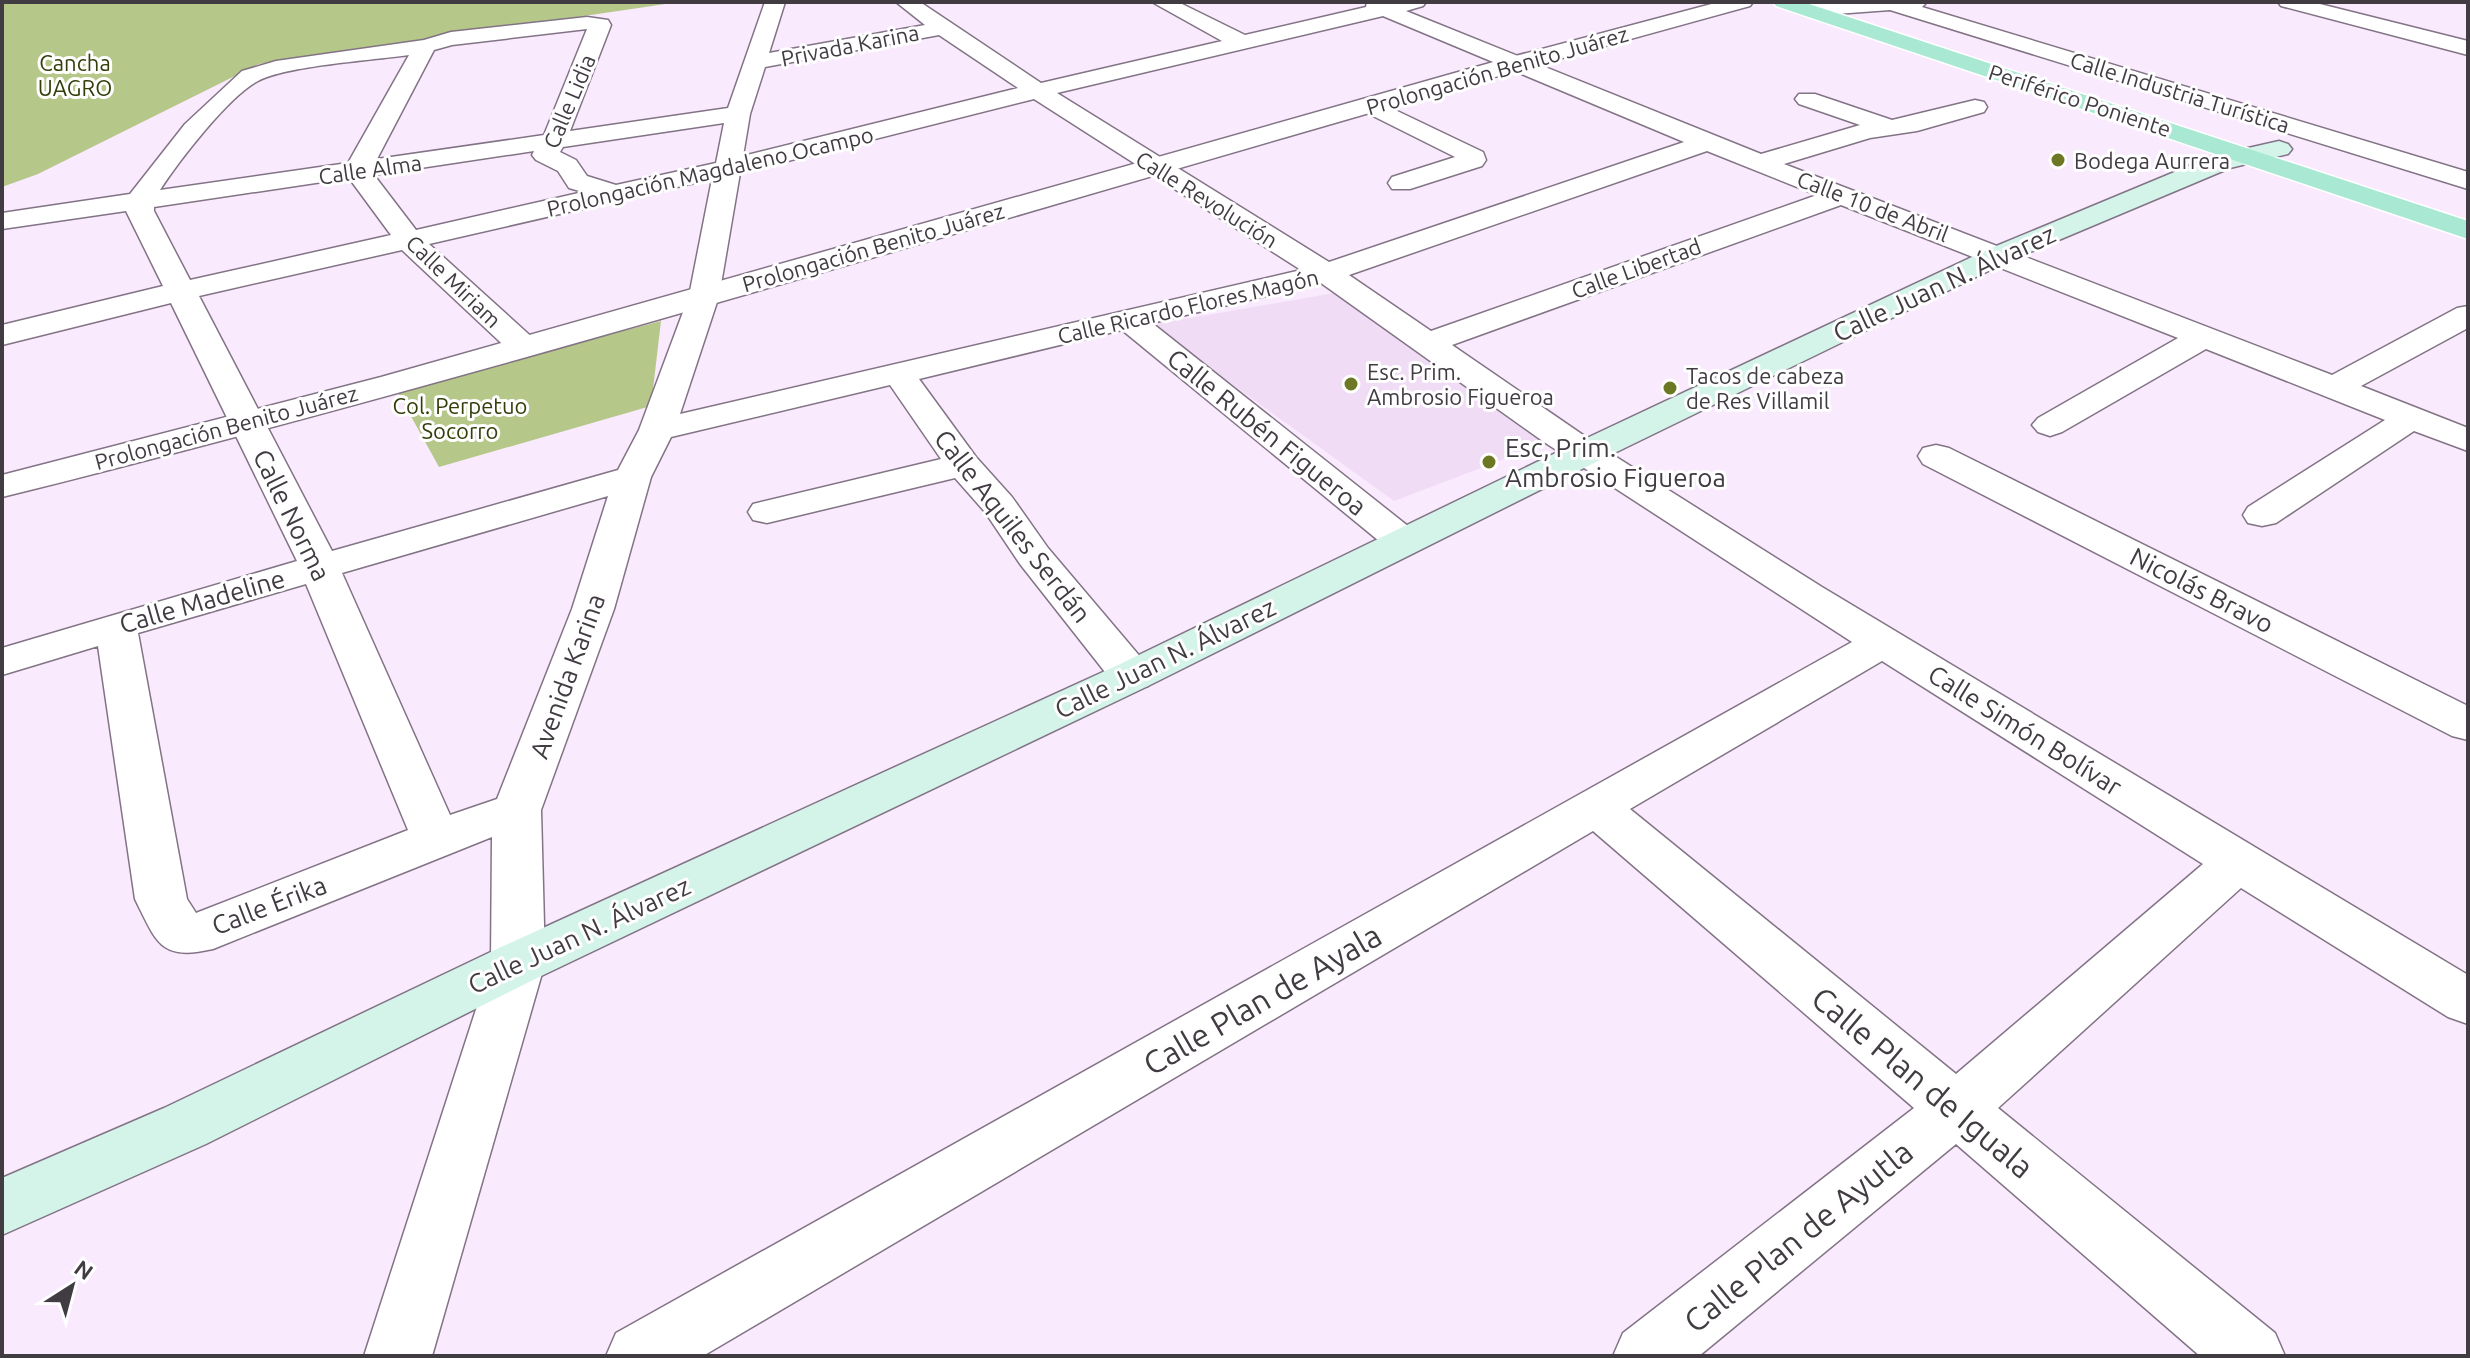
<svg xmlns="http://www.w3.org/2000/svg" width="2470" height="1358" font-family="Ubuntu,sans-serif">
<rect width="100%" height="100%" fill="#faeafe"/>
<polygon fill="#f1dcf6" points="1346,291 1549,442 1394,501 1150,325"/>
<g fill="#b6c78a">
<polygon points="2,2 679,2 259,64 38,174 2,187"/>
<polygon points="661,321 651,406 439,467 397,391"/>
</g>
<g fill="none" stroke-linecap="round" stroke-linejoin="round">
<g stroke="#827385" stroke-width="3">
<g id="minor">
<path d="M765 2H785L769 53 925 25 896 2H920L1041 83 1222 41 1152 2H1178L1245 35 1366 7 1367 2H1426L1423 6 1406 11 1761 154 1860 125 1799 104 1795 99 1799 94H1815L1892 120 1975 100 1984 102 1987 107 1984 112 1917 131 1870 138 1784 164 2332 375 2457 308 2468 306V328L2361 386 2468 428V451L2414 431 2276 523 2262 526 2248 523 2243 515 2248 507 2385 420 2206 349 2062 432 2050 436 2038 432 2032 425 2038 418 2178 338 1841 205 1452 345 1602 448 1822 587 2468 975V1024L2448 1017 2241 888 1998 1108 2275 1333 2285 1356H2200L1956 1144 1699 1356H1613L1623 1333 1914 1108 1593 831 703 1356H606L616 1333 1852 642 1544 442 1321 283 1152 323 1418 534 1424 542 1418 550 1404 554 1390 550 1122 330 919 379 976 457 1012 497 1048 548 1148 666 1154 676 1148 686 1132 690 1116 686 1020 564 985 512 955 478 767 523 753 520 748 512 753 504 941 459 890 385 671 437 651 477 614 609 541 810 545 963 432 1356H364L491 963 492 837 213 949C160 961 157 943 135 899L98 646 2 675V648L297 561 171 303 2 345V325L163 286 126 211 2 229V213L130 194 185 124 242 71 276 61 424 40 451 32 587 17 608 20 611 25 570 131 728 108ZM1383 16 1684 142 1329 262 1057 93ZM587 29 544 135 377 159 434 50 452 45ZM939 35 1018 88 743 156 750 114 765 67ZM409 55 348 163 160 190C179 161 228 97 258 81 285 66 374 60 409 55ZM1034 99 1301 270 680 414 719 296 740 173ZM724 123 716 163 616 185 587 176 576 160 560 152 563 147ZM534 151 532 155 536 160 558 171 569 188 583 192 416 230 374 175ZM1707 151 1817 195 1431 331 1349 275ZM349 178 391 235 190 280 154 211V207ZM712 179 689 296 639 430 618 470 332 551 199 296 402 250 513 354 524 357 535 354 540 347 535 340 429 244ZM608 496 572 609 497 799 450 815 342 573ZM306 584 408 830 196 913 187 899 138 633ZM1882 661 2203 864 1956 1074 1630 809Z"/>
<polygon points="1833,2 1927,2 1922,7 2468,172 2468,189 1890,10 1809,16 1799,10 1809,4"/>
<polygon points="2278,2 2312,2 2468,41 2468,55 2281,6"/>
<polygon points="1370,98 1483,152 1486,160 1482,166 1410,189 1392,189 1388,183 1392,177 1455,157 1361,110 1358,105 1361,100"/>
<polygon points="1936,445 1949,448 2468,706 2468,740 2452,736 1923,464 1918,456 1923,448"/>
</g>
</g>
<g stroke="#827385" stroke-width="3">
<path id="tertiary" d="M1719 2H1753L1750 6C1166 165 589 351 2 497V475L381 377 1504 59Z"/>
</g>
<g stroke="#827385" stroke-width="3">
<polygon id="secondary" points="2279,141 2288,144 2292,149 2288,154 2230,168 2009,261 1598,461 1148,686 537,978 206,1144 2,1235 2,1178 164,1108 499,948 1116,666 1572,445 1989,249 2213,156"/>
</g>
<g stroke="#fff" stroke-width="3">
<polygon id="primary" points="1773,2 1803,2 2468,221 2468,239 1776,6"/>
</g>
<use href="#minor" fill="#fff" fill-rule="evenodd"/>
<use href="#tertiary" fill="#fff" fill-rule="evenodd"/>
<use href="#secondary" fill="#d4f4e9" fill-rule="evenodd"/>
<use href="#primary" fill="#a9e9d3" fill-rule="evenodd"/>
</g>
<g fill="#6c7823" stroke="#fefefe" stroke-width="3">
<circle cx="2058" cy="160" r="8"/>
<circle cx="1351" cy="384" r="8"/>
<circle cx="1670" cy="388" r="8"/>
<circle cx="1489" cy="462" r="8"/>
</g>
<g text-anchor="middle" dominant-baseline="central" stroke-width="6" stroke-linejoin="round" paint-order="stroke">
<g font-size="22" fill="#413b42" stroke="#fefefe">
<text transform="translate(850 45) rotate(-11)">Privada Karina</text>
<text transform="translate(1497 70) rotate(-16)">Prolongación Benito Juárez</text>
<text transform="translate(2180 92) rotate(17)">Calle Industria Turística</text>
<text transform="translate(2080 100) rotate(18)">Periférico Poniente</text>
<text transform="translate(569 101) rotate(-67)">Calle Lidia</text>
<text transform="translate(370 169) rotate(-8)">Calle Alma</text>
<text transform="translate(710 171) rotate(-13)">Prolongación Magdaleno Ocampo</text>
<text transform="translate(1207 199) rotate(32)">Calle Revolución</text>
<text transform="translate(1873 206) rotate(21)">Calle 10 de Abril</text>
<text transform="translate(873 247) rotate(-16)">Prolongación Benito Juárez</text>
<text transform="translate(1636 268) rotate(-20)">Calle Libertad</text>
<text transform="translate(454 281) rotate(44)">Calle Miriam</text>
<text transform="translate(1188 306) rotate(-13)">Calle Ricardo Flores Magón</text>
<text transform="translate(226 427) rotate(-15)">Prolongación Benito Juárez</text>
</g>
<g font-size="22" fill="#333e0a" stroke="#fefefe">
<text x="75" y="62">Cancha<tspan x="75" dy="25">UAGRO</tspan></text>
<text x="460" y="405">Col. Perpetuo<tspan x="460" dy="25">Socorro</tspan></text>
</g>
<g font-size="22" fill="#413b42" stroke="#fefefe" text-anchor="start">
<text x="2074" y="160">Bodega Aurrera</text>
<text x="1367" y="371">Esc. Prim.<tspan x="1367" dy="25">Ambrosio Figueroa</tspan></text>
<text x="1686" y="375">Tacos de cabeza<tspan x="1686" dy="25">de Res Villamil</tspan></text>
</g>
<g font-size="26" fill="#413b42" stroke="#fefefe">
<text transform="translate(1944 283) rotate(-25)">Calle Juan N. Álvarez</text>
<text transform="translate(1267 432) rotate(39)">Calle Rubén Figueroa</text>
<text transform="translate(292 515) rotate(64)">Calle Norma</text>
<text transform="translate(1013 526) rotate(52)">Calle Aquiles Serdán</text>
<text transform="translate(2202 590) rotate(27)">Nicolás Bravo</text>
<text transform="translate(202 601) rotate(-16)">Calle Madeline</text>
<text transform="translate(1165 658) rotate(-26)">Calle Juan N. Álvarez</text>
<text transform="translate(567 676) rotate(-70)">Avenida Karina</text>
<text transform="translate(2025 730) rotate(32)">Calle Simón Bolívar</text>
<text transform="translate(269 905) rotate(-21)">Calle Érika</text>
<text transform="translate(579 935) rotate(-25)">Calle Juan N. Álvarez</text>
</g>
<g font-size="26" fill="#413b42" stroke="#fefefe" text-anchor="start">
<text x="1505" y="447">Esc, Prim.<tspan x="1505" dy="30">Ambrosio Figueroa</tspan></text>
</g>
<g font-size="32" fill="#413b42" stroke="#fefefe">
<text transform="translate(1262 999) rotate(-30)">Calle Plan de Ayala</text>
<text transform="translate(1923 1082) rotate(40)">Calle Plan de Iguala</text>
<text transform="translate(1798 1236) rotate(-39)">Calle Plan de Ayutla</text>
</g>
</g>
<rect width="2470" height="1358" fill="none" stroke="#413b42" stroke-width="8"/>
<g transform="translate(72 1286) rotate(36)" stroke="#fefefe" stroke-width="6" paint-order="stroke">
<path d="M0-6L14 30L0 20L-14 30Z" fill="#413b42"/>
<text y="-12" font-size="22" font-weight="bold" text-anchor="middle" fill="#413b42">N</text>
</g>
</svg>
